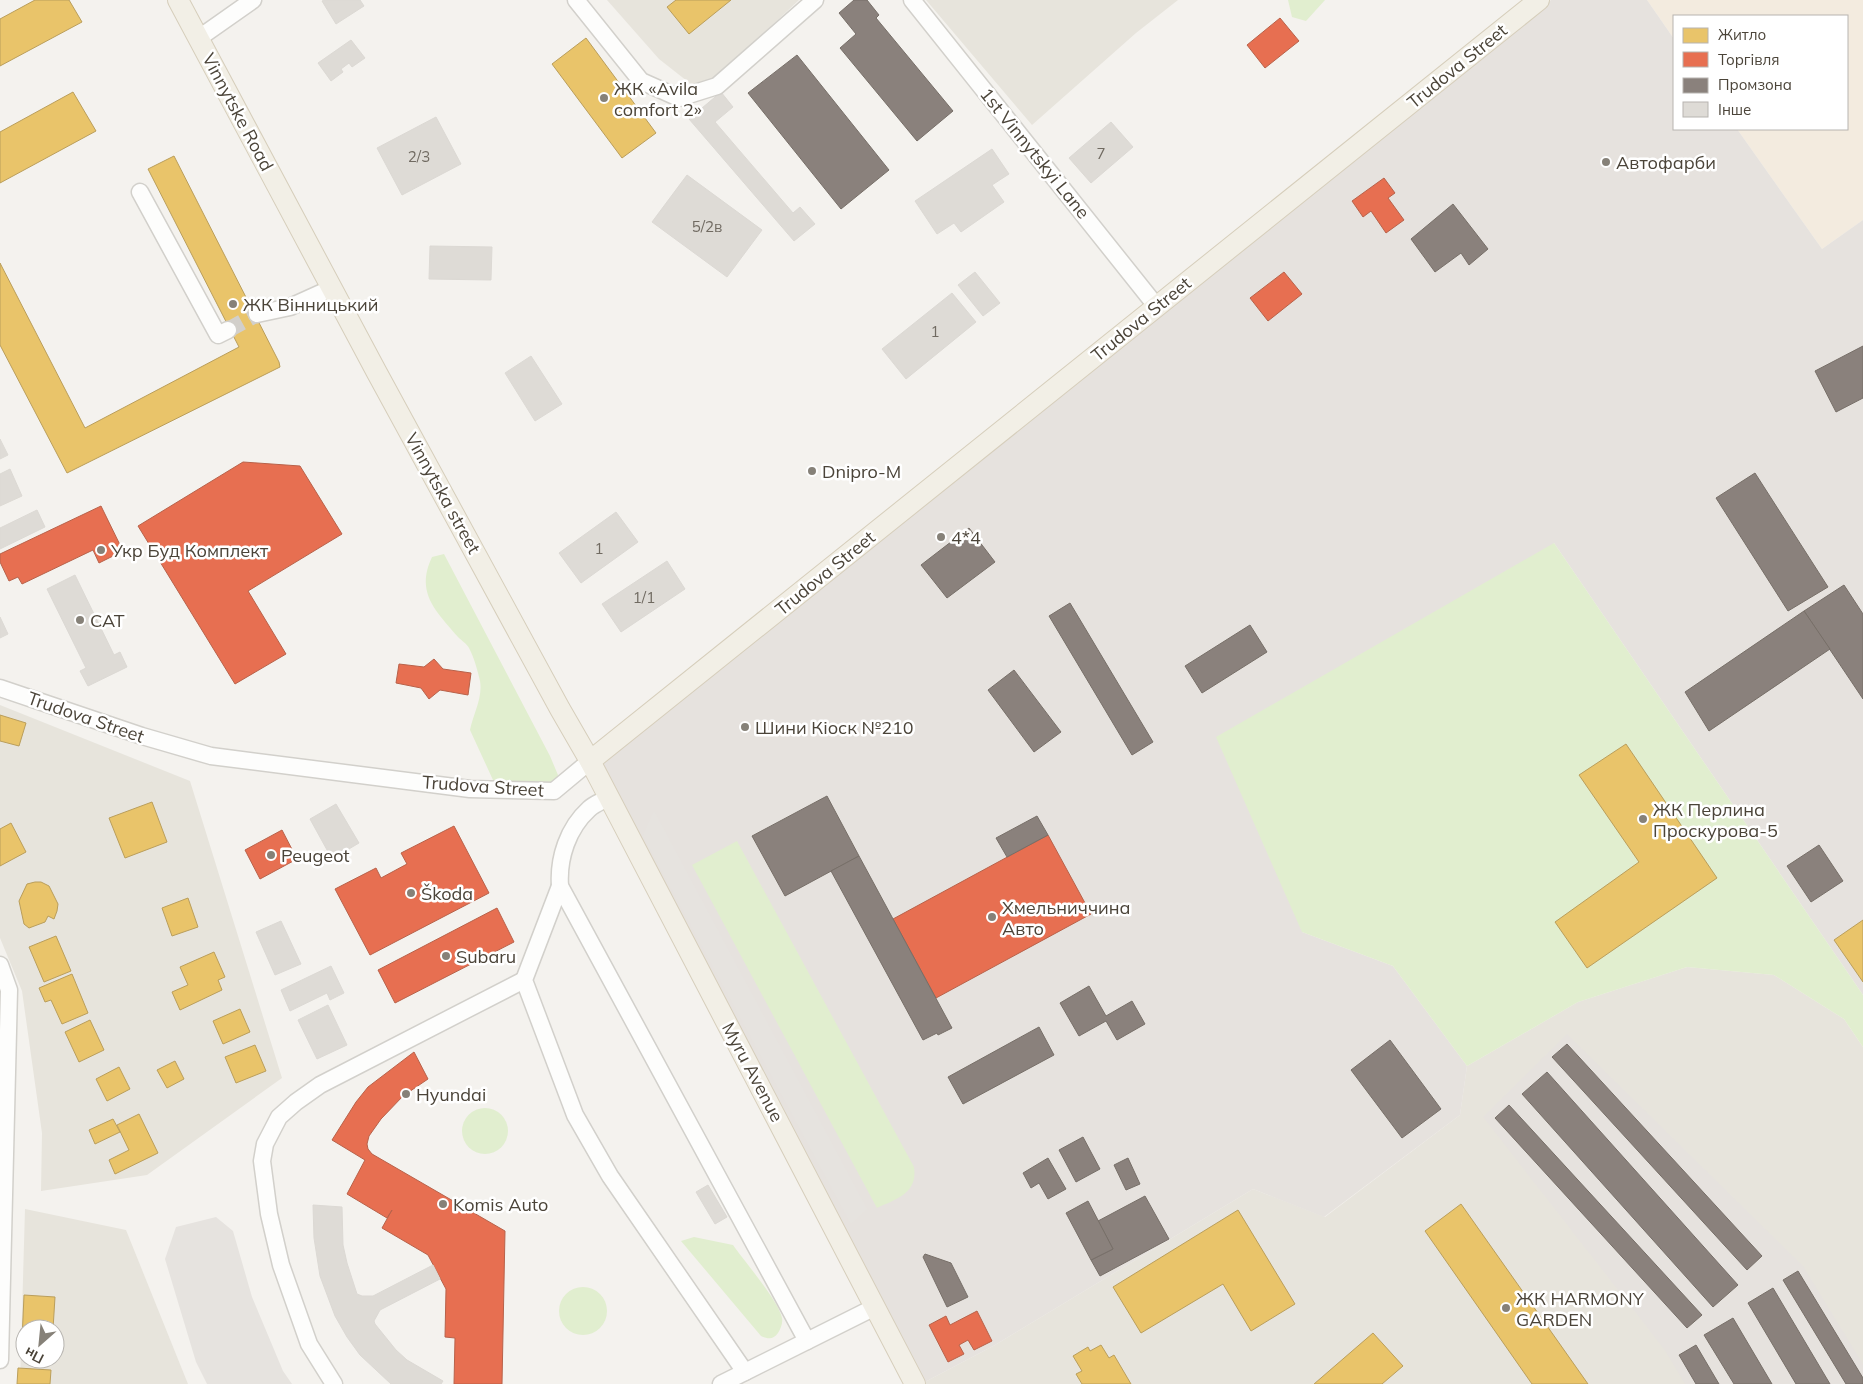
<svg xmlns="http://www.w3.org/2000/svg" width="1863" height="1384" font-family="Mulish,sans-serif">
<rect width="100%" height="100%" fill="#f4f2ee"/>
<g fill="#e7e4dc" fill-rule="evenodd">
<polygon points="607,0 799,0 701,92 659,59"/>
<polygon points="926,0 1178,0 1136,33 1032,125"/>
<polygon points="0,705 190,781 282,1078 147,1175 41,1191 42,1133 22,991 0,938"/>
<polygon points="1687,967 1774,975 1844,1019 1863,1047 1863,1384 923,1384 923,1383 995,1345 1253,1189 1325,1217 1460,1115 1467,1066 1578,1002"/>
<path d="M25 1209 126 1230 188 1384H20ZM25 1329H55V1359H25Z"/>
</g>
<polygon fill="#f3ebdf" points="1647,0 1863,0 1863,220 1822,249 1737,129 1847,129 1847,16 1674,16 1674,39"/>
<g fill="#e6e2de">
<polygon points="1551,0 1647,0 1674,39 1674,129 1737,129 1822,249 1863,220 1863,995 1554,543 1302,932 1393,966 1467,1066 1460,1115 1324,1217 1253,1189 995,1345 923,1383 600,763"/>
<polygon points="1567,1034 1803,1266 1863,1364 1863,1384 1685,1384 1664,1349 1483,1117"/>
</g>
<g fill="#e1eecf">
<polygon points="1288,0 1325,0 1306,21 1292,17"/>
<polygon points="1554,543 1863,995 1863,1047 1844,1019 1774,975 1687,967 1578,1002 1467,1066 1393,966 1302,932 1216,737"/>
<path d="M444 554 550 756 558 775 557 780 552 784 493 780 470 730C473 715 483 697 480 681 478 672 474 657 469 648 467 644 462 641 458 637 436 611 415 593 432 557Z"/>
<path d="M737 841 914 1167C918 1193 897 1199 877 1208L692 865Z"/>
<circle cx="485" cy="1131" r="23"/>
<path d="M694 1237 733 1245C744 1261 779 1301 782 1318 783 1322 781 1329 778 1333 773 1340 768 1339 761 1336L681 1241Z"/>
<circle cx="583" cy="1311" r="24"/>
</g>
<g fill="#e6e3df">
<polygon points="654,811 867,1209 851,1224 643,836"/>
<polygon points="216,1217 233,1231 252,1297 283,1371 292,1384 207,1384 196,1362 165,1259 176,1227"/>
</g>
<g fill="#e9c46a" stroke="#ba9e5b">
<polygon points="35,0 69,0 82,22 0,66 0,19"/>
<polygon points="676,0 731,0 689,34 667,7"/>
<polygon points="586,38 656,133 622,158 552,64"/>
<polygon points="73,92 96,131 0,183 0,132"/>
<polygon points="174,156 279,362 280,367 67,473 0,345 0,263 85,428 239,347 148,169"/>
<polygon points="0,715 26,723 19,746 0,741"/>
<polygon points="1626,744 1717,878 1587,968 1555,922 1639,862 1579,775"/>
<polygon points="152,802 167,842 125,858 109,818"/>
<polygon points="11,823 26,852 0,866 0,829"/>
<polygon points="35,882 41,882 49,886 58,904 57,911 54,919 48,916 45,922 29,928 24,924 19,901 27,884"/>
<polygon points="188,898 198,927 172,936 162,908"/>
<polygon points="1863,920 1863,982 1834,940"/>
<polygon points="56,936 71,971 44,982 29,947"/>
<polygon points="214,952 225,977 218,980 222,990 180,1010 172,992 188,985 180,967"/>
<polygon points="72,974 88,1013 62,1024 51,1000 45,1002 39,988"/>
<polygon points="240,1009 250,1032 223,1044 213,1021"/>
<polygon points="90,1020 104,1050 79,1062 65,1032"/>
<polygon points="255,1045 266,1071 236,1083 225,1057"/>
<polygon points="175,1061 184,1079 167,1088 157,1070"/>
<polygon points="119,1067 130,1089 107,1101 96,1079"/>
<polygon points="139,1114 158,1153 115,1174 109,1160 129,1150 117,1125"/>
<polygon points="113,1119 120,1132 95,1144 89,1130"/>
<polygon points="1461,1204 1588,1384 1532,1384 1425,1231"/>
<polygon points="1238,1210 1295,1304 1251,1331 1223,1284 1141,1333 1113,1287"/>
<polygon points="24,1295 55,1297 53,1329 25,1329 25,1341 22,1340"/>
<polygon points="1373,1333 1403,1366 1382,1384 1314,1384"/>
<polygon points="1101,1345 1109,1358 1114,1355 1131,1384 1082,1384 1076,1374 1082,1371 1073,1356 1088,1347 1090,1351"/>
<polygon points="18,1368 51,1370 50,1384 17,1384"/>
</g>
<g fill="#e76f51" stroke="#b8624a">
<polygon points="1280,18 1299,41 1265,68 1247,45"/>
<polygon points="1384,178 1395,193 1388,198 1404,220 1386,233 1371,211 1363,217 1352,201"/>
<polygon points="1284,272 1302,294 1268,321 1250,298"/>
<polygon points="243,462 300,466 342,534 248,591 286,654 235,684 138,526"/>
<polygon points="101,506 123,551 99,563 93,550 22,584 18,577 9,581 0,562 0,554"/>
<polygon points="434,659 443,669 471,673 468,695 440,690 429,699 421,688 396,683 399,664 424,667"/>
<polygon points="454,826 489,893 370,955 335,889 376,868 381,878 407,864 401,853"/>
<polygon points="282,830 297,859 260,879 245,850"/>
<polygon points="1048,835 1091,914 936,998 893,919"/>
<polygon points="497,908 514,942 395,1003 378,970"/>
<polygon points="414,1052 428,1079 403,1096 381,1119 369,1136 367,1144 368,1149 372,1154 505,1231 502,1384 454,1384 455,1338 445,1337 446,1289 428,1255 382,1228 392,1210 387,1218 347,1194 365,1160 332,1140 356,1102 368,1087"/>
<polygon points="977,1311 992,1341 974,1350 968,1340 959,1345 964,1354 948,1362 929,1325 946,1316 950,1325"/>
</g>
<g fill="#8a817c" stroke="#776f68">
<polygon points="854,0 867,0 879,15 876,18 953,111 917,141 840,48 856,34 839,13"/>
<polygon points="797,55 889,170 841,209 748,93"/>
<polygon points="1453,204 1488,249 1469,265 1461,253 1435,272 1411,239"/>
<polygon points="1863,346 1863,398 1836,412 1815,371"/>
<polygon points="1755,473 1828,587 1788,611 1716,498"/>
<polygon points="969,528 995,562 947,598 921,565"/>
<polygon points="1844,585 1863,614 1863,699 1804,611"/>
<polygon points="1070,603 1153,742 1132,755 1049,616"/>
<polygon points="1804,611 1830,649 1709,731 1685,692"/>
<polygon points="1250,625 1267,652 1202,693 1185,666"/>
<polygon points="1014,670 1061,732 1034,752 988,690"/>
<polygon points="827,796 859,856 785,896 752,836"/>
<polygon points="1037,816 1048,835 1007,857 996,838"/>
<polygon points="1819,845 1843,881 1811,902 1787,866"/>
<polygon points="859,856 952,1028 938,1035 937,1033 923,1040 831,871"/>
<polygon points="1089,986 1106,1016 1132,1001 1145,1024 1117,1040 1106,1021 1079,1036 1060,1003"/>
<polygon points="1039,1027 1054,1055 963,1104 948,1077"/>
<polygon points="1390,1040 1441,1109 1402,1138 1351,1070"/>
<polygon points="1567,1044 1762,1256 1747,1270 1552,1057"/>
<polygon points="1547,1072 1738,1285 1713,1307 1522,1094"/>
<polygon points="1509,1105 1702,1315 1687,1328 1495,1118"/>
<polygon points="1083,1137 1100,1169 1076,1182 1059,1150"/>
<polygon points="1048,1158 1066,1189 1048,1199 1039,1183 1031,1188 1023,1173"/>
<polygon points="1128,1158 1140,1184 1126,1190 1114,1165"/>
<polygon points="1145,1196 1169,1239 1100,1276 1091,1260 1113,1249 1098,1221"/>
<polygon points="1088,1201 1113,1249 1091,1260 1066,1213"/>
<polygon points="925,1254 951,1263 968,1297 947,1307 923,1257"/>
<polygon points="1798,1271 1863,1378 1863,1384 1846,1384 1783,1280"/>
<polygon points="1773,1288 1830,1384 1796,1384 1748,1303"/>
<polygon points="1733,1318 1772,1384 1734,1384 1704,1335"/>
<polygon points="1696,1345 1719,1384 1696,1384 1679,1355"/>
</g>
<g fill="#dedbd6" stroke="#dcd9d4">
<polygon points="324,0 360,0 364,6 336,24 322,1"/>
<polygon points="351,40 365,58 352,67 349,63 341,69 343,72 331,81 318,63"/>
<polygon points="721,92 733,107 715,122 793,213 800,207 815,224 794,241 689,119"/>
<polygon points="436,117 461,164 402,195 377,148"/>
<polygon points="1111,122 1133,147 1091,183 1069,158"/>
<polygon points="992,149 1009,174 992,185 1004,202 961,232 954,223 937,234 915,201"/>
<polygon points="687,175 762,230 727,277 652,222"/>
<polygon points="430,246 492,247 491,280 429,279"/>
<polygon points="975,272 1000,303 983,316 958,285"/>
<polygon points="952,293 976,322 906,379 882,349"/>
<polygon points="531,356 562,404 535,421 505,373"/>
<polygon points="0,439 8,455 0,459"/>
<polygon points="10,469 22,496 0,506 0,474"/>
<polygon points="37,510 45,527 0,549 0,528"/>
<polygon points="616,512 638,542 581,583 559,553"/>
<polygon points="667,561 685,589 621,632 602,604"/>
<polygon points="75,575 114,655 120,652 127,667 88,686 80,671 86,668 47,589"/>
<polygon points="0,617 8,634 0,638"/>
<polygon points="336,804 359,843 332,859 310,819"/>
<polygon points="281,921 301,964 275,975 256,932"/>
<polygon points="331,966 344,993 330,1000 327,993 290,1011 281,990"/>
<polygon points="328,1005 347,1045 317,1059 298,1020"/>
<polygon points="708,1185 727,1217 715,1224 696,1192"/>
<polygon points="313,1205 342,1207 343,1245 347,1263 357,1294 362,1296 373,1296 433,1265 440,1279 380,1310 374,1321 375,1324 396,1350 407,1360 443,1381 441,1384 391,1384 360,1355 347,1337 335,1316 320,1276 314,1238"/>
</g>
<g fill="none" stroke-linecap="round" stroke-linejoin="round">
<polyline stroke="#d2cfca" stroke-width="16" stroke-dasharray="16 8" stroke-linecap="butt" points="228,330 257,314"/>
<g stroke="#d2d0cb" stroke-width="19">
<g id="minor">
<polyline points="576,0 641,81 679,98 717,86 815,0"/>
<polyline points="912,0 1157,307"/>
<polyline points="199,38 253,0"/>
<polyline points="140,192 218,335 228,330"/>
<polyline points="257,314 290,307 332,288"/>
<polyline points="0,688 142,736 211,756 470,789 554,791 590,761"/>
<path d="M609 797C603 801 594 804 589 809 568 828 558 858 560 886L807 1341"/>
<polyline points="560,886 524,980 569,1099 575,1115 610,1176 745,1372"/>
<polyline points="0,965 9,990 0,1360"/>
<polyline points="334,1384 309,1344 281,1265 269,1214 262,1161 265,1144 279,1117 296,1102 320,1085 524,980"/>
<polyline points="721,1384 875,1307"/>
</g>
</g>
<g stroke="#d6cebb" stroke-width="22">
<g id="major">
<polyline points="178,0 376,371 560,709 590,761 915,1384"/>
<polyline points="590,761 1539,0"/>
</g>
</g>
<use href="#minor" stroke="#fdfdfc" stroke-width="16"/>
<use href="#major" stroke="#f2efe6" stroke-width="20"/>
</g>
<g fill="#868178" stroke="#fff" stroke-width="2">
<circle cx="604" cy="98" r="5"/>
<circle cx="1606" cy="162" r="5"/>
<circle cx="233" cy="304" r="5"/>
<circle cx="812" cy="471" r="5"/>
<circle cx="941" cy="537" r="5"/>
<circle cx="101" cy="550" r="5"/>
<circle cx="80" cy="620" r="5"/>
<circle cx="745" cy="727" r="5"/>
<circle cx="1643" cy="819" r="5"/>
<circle cx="271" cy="855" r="5"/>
<circle cx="411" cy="893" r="5"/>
<circle cx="992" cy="917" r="5"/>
<circle cx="446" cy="956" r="5"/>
<circle cx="406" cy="1094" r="5"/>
<circle cx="443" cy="1204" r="5"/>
<circle cx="1506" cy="1308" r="5"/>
</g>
<g text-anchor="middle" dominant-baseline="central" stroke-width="5" stroke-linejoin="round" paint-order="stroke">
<g font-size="15" fill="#706a61">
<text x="1101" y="153">7</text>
<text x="419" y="156">2/3</text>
<text x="707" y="226">5/2в</text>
<text x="935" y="331">1</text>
<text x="599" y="548">1</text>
<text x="644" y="597">1/1</text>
</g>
<g font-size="18" fill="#4b4439" stroke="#fff">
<text transform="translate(1457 66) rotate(-39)">Trudova Street</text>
<text transform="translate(238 112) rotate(62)">Vinnytske Road</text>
<text transform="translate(1035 153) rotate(51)">1st Vinnytskyi Lane</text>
<text transform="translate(1141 319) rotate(-39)">Trudova Street</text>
<text transform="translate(443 493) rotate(61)">Vinnytska street</text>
<text transform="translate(825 573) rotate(-39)">Trudova Street</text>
<text transform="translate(86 717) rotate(19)">Trudova Street</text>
<text transform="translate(483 786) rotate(4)">Trudova Street</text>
<text transform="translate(753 1072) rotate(62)">Myru Avenue</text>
</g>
<g font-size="18" fill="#4b4439" stroke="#fff" text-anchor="start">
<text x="614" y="88">ЖК «Avila<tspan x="614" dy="21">comfort 2»</tspan></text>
<text x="1616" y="162">Автофарби</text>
<text x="243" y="304">ЖК Вінницький</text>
<text x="822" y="471">Dnipro-M</text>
<text x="951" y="537">4*4</text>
<text x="111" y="550">Укр Буд Комплект</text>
<text x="90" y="620">САТ</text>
<text x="755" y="727">Шини Кіоск №210</text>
<text x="1653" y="809">ЖК Перлина<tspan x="1653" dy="21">Проскурова-5</tspan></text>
<text x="281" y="855">Peugeot</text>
<text x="421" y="893">Škoda</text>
<text x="1002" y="907">Хмельниччина<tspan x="1002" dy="21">Авто</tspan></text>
<text x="456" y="956">Subaru</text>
<text x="416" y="1094">Hyundai</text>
<text x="453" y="1204">Komis Auto</text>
<text x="1516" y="1298">ЖК HARMONY<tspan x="1516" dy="21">GARDEN</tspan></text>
</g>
</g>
<rect x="1673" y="15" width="175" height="115" fill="#ffffff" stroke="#b7b4b0"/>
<rect x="1683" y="28" width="25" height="15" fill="#e9c46a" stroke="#b7b4b0"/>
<text x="1718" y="40" font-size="15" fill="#4b4439">Житло</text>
<rect x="1683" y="52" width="25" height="15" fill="#e76f51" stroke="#b7b4b0"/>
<text x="1718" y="65" font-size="15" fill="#4b4439">Торгівля</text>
<rect x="1683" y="78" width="25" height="15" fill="#8a817c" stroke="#b7b4b0"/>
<text x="1718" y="90" font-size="15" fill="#4b4439">Промзона</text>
<rect x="1683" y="102" width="25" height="15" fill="#dedbd6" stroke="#b7b4b0"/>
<text x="1718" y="115" font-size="15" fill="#4b4439">Інше</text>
<g transform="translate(40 1344) rotate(207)"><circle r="24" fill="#ffffff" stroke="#b7b4b0"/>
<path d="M0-4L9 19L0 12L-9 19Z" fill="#868178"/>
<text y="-8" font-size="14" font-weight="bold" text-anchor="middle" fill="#4b4439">Пн</text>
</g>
</svg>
